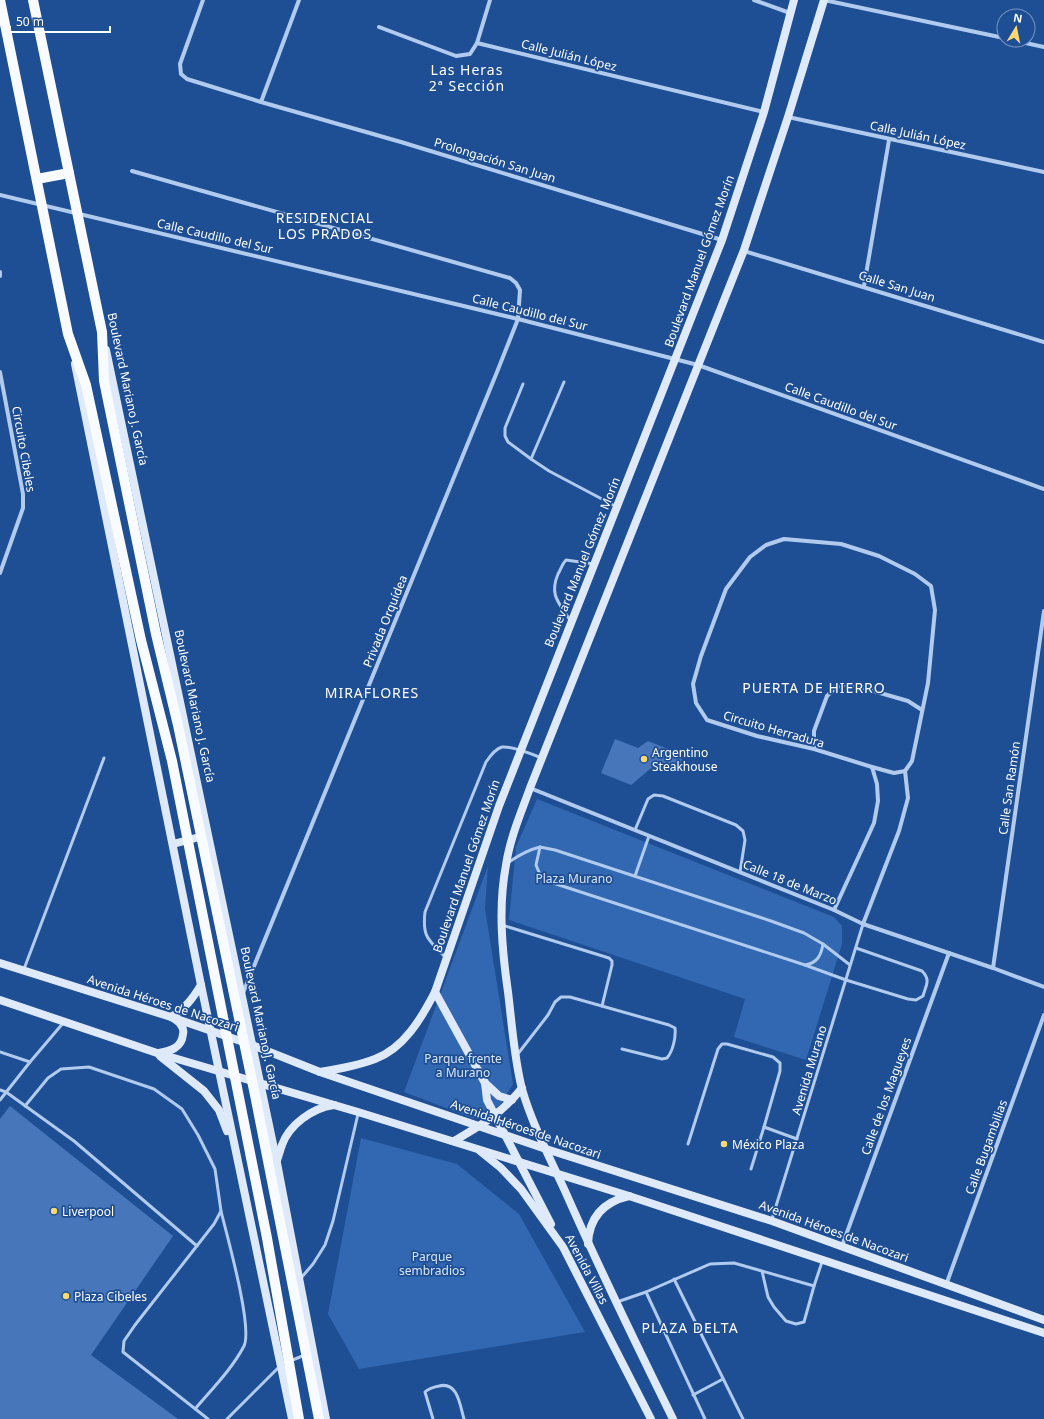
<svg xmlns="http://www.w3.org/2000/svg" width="1044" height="1419" font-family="'Noto Sans',sans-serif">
<rect width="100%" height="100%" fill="#1e4e94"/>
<g fill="#3268b1">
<polygon points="537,799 834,917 842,926 842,944 806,1060 734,1037 745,999 509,920 516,847"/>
<polygon points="488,866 485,909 513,1084 500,1105 475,1119 404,1092"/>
<polygon points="361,1138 457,1164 519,1214 585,1332 359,1369 328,1314"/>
</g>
<g fill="#4777ba">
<polygon points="615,739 638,748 648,741 683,755 678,772 656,764 631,785 601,773"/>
<polygon points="10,1106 173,1236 91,1355 178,1419 0,1419 0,1119"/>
</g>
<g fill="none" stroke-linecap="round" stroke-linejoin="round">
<g stroke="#b1cbee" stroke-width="3">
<polyline points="564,382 531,459 549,471 617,507"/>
<polyline points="523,384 505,428 505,436 508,442 531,459"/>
<path d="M570 620C559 603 549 595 558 574 561 569 562 564 566 560L594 564"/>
<polyline points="635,830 648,799 654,795 663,796 736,825 743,831 745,840 740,872"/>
<path d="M509 862C519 855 528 850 540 847"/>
<polyline points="635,876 649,836"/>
<polyline points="502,925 609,958 612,961 612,965 602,1006"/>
<path d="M445 957C429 940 422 938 425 912L486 762C490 756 495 749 502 747 512 746 532 754 542 758"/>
<path d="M805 965C817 963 821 956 823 944"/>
<path d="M850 965 823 944 804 933 771 921 555 850 540 847 536 865 541 877 553 883 805 965 846 980 908 999 916 1000 923 996C926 985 931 980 922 971L856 948"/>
<polyline points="24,969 104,758"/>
<polyline points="0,1052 30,1062"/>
<path d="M517 1055 548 1015 555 1002 561 997H570L669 1025 675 1028C676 1037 673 1051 667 1058L662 1059 622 1049"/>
<polyline points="0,1090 6,1092 74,1141 197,1246"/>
<polyline points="0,1100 30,1062 64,1022"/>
<polyline points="25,1106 48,1078 61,1069 89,1067 154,1089 182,1109 198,1135 215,1169 221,1211"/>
<polyline points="688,1144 718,1049 722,1044 727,1044 773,1057 780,1063 780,1071 764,1127 797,1139"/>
<polyline points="751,1169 764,1127"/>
<polyline points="772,1219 863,924"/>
<polyline points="301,1278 313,1264 325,1245 333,1221 358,1114"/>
<polyline points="674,1279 743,1419"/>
<polyline points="814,1286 822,1262"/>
<polyline points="646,1292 705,1419"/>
<polyline points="617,1302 646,1292 710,1264 734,1263 814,1286 804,1322 796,1324 786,1321 774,1307 768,1297 762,1271"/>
<polyline points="290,1361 305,1355"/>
<polyline points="693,1395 723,1379"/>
<path d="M195 1409C212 1389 232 1369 244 1346 253 1327 227 1236 221 1211L214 1224 135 1325 124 1341 123 1352 208 1419"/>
<polyline points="227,1419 280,1366"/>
<path d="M433 1419 425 1392C429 1388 434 1387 439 1386 458 1381 460 1406 464 1419"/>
</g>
<g stroke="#b1cbee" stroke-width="4">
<polyline points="203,0 180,64 181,74 187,79 261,102 401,142 722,240"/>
<polyline points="754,0 790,13"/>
<polyline points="824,0 1004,38"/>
<polyline points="379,27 456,56 470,54 477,43 490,0"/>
<polyline points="1012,40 1044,47"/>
<polyline points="477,43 764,112"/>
<polyline points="261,102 299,0"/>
<polyline points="788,117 1044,172"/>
<polyline points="132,171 510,278 516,283 520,290 518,319 497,372 243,993"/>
<polyline points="0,195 518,319 698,365 1044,489"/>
<polyline points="744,251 1044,342"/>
<polyline points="0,272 0,276"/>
<polyline points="864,286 889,140"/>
<polyline points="0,372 23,494 23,508 0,573"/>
<polygon points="784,539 841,544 879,556 915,574 931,586 935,610 928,683 912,761 905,771 894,773 872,767 814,749 757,736 707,720 696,703 693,684 701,656 726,589 750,557 766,545"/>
<polyline points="814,749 814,731 827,696 836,687 849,684 908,701 922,710"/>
<polyline points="530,788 834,910 863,924 993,968 1044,987"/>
<polyline points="834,910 874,823 878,801 877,784 872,767"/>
<polyline points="863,924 899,831 908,798 905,771"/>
<polyline points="993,968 1044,611"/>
<polyline points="842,1246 949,953"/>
<polyline points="946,1285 1044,1015"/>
</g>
<g stroke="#dee9fa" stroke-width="8">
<polyline points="106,350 277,1163 326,1419"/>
<polyline points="75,364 201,985 292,1419"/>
<polyline points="173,844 207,835"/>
<polyline points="0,963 171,1017 252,1045 320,1072 546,1149 772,1221 1044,1320"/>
<polyline points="435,992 485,1083 499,1096 512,1100"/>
<polyline points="0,1000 157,1053 358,1112 629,1196 1044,1333"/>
<path d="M159 1053C170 1051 182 1048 183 1034 184 1031 183 1028 181 1025 179 1022 175 1019 171 1017 185 1009 193 998 201 985"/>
<polyline points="160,1056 204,1091 219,1110 227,1131"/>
<path d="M320 1072C339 1069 357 1066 375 1059 404 1048 421 1019 435 992L499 806 722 240 764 112 794 0"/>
<polyline points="485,1083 487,1100 551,1224"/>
<path d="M454 1141C483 1124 501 1114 522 1088"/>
<polyline points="480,1151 501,1168 521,1189 563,1247 651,1419"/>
<path d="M277 1160C279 1155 280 1150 282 1145 289 1125 312 1108 334 1105"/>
<path d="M588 1244C589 1218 603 1202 629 1196"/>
<path d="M673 1419C636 1344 599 1268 565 1191 550 1158 532 1124 522 1089 514 1058 512 1024 508 992 502 950 498 907 506 865 510 838 521 813 530 788L744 250 788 117 824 0"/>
</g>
<g stroke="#f8fbff" stroke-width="10">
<polyline points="0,0 68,334 86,385 141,640 172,761 267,1238 299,1419"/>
<polyline points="33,0 102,332 104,381 156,634 178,725 255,1095 319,1419"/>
<polyline points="37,179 69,173"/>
</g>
</g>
<g fill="#fcd871" stroke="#1e4e94" stroke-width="1.5">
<circle cx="644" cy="759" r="4"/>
<circle cx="724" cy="1144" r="4"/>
<circle cx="54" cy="1211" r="4"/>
<circle cx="66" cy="1296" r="4"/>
</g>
<g text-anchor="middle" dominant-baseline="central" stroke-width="3.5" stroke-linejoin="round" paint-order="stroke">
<g font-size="12" fill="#fff" stroke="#1e4e94">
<text transform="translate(569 55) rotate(14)">Calle Julián López</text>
<text transform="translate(918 135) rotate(12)">Calle Julián López</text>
<text transform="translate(495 160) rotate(17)">Prolongación San Juan</text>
<text transform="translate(215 236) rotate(13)">Calle Caudillo del Sur</text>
<text transform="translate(699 261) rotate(-70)">Boulevard Manuel Gómez Morín</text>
<text transform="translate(897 286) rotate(17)">Calle San Juan</text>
<text transform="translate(530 312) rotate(14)">Calle Caudillo del Sur</text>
<text transform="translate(128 389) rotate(78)">Boulevard Mariano J. García</text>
<text transform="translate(841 406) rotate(20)">Calle Caudillo del Sur</text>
<text transform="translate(24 449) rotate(80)">Circuito Cibeles</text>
<text transform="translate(582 562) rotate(-68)">Boulevard Manuel Gómez Morín</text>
<text transform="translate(385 621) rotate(-68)">Privada Orquídea</text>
<text transform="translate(195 706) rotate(78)">Boulevard Mariano J. García</text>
<text transform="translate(774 729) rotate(16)">Circuito Herradura</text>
<text transform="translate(1009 788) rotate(-82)">Calle San Ramón</text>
<text transform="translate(466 866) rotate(-71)">Boulevard Manuel Gómez Morín</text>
<text transform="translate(790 882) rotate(22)">Calle 18 de Marzo</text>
<text transform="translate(163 1003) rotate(18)">Avenida Héroes de Nacozari</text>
<text transform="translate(261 1023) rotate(78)">Boulevard Mariano J. García</text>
<text transform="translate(809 1070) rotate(-73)">Avenida Murano</text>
<text transform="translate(886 1096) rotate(-70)">Calle de los Magueyes</text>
<text transform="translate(526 1129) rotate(19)">Avenida Héroes de Nacozari</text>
<text transform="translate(986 1147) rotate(-70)">Calle Bugambilias</text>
<text transform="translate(834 1231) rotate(20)">Avenida Héroes de Nacozari</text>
<text transform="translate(587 1269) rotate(62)">Avenida Villas</text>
</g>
<g font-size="12" fill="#fff" stroke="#1e4e94" text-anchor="start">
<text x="652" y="752">Argentino<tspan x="652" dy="14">Steakhouse</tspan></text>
<text x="732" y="1144">México Plaza</text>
<text x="62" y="1211">Liverpool</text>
<text x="74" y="1296">Plaza Cibeles</text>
</g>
<g font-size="12" fill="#d7e6fa" stroke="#1e4e94">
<text x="574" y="878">Plaza Murano</text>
<text x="463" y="1058">Parque frente<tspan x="463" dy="14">a Murano</tspan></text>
<text x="432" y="1256">Parque<tspan x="432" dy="14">sembradios</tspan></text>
</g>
<g font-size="14" letter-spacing="1" fill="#fff" stroke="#1e4e94">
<text x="467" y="69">Las Heras<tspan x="467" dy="16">2ª Sección</tspan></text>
<text x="325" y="217">RESIDENCIAL<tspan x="325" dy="16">LOS PRADOS</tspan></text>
<text x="814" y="687">PUERTA DE HIERRO</text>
<text x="372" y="692">MIRAFLORES</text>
<text x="690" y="1327">PLAZA DELTA</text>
</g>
</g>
<g transform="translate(1016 28) rotate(10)"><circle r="19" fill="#1e4e94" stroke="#7895bf"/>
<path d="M0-3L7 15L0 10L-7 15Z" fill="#fcd871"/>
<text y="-6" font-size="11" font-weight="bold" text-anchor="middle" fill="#ffffff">N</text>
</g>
<path d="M10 26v6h100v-6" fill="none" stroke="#ffffff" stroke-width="2"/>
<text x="16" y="26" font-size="12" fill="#ffffff" stroke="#1e4e94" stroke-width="3" paint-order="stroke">50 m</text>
</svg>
